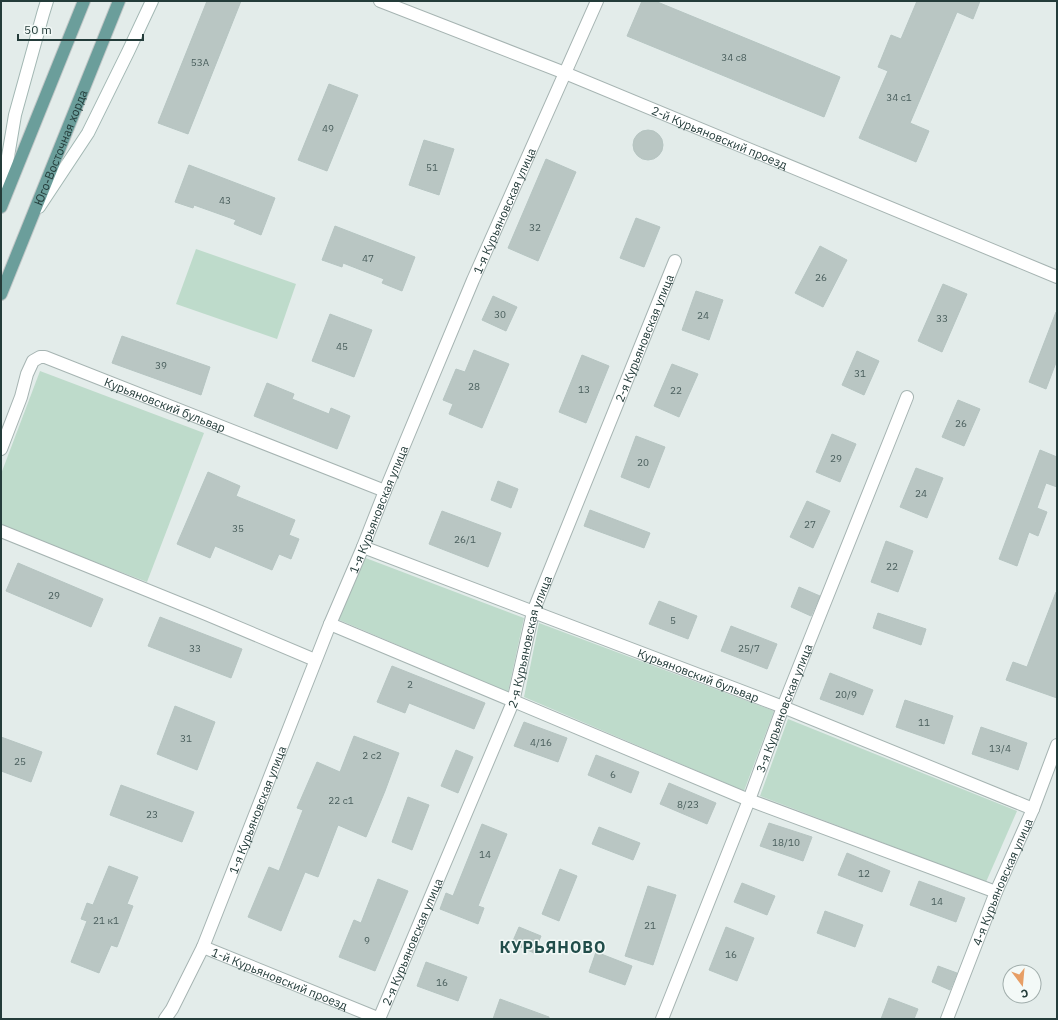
<svg xmlns="http://www.w3.org/2000/svg" width="1058" height="1020" font-family="'IBM Plex Sans',sans-serif">
<rect width="100%" height="100%" fill="#e3ecea"/>
<g fill="#bedbcb">
<polygon points="196,249 296,284 277,339 176,304"/>
<polygon points="40,371 204,433 147,582 1,526 1,474"/>
<polygon points="363,557 524,618 508,692 337,619"/>
<polygon points="539,623 774,711 744,791 524,697"/>
<polygon points="788,719 1017,811 986,882 760,796"/>
</g>
<g fill="#b9c6c3" stroke="#b6c5c2">
<polygon points="207,1 241,1 188,134 158,123"/>
<polygon points="642,1 655,1 840,77 824,117 627,36"/>
<polygon points="917,1 980,1 973,19 957,12 910,123 929,131 916,162 859,138 888,71 878,67 891,35 901,39"/>
<polygon points="329,84 358,95 327,171 298,160"/>
<circle cx="648" cy="145" r="15"/>
<polygon points="424,140 454,149 439,195 409,185"/>
<polygon points="546,159 576,172 538,261 508,248"/>
<polygon points="189,165 275,198 261,235 234,224 236,220 194,205 193,208 175,202"/>
<polygon points="636,218 660,227 644,267 620,258"/>
<polygon points="335,226 415,257 402,291 382,283 384,279 343,263 342,267 322,260"/>
<polygon points="820,246 847,260 823,307 795,293"/>
<polygon points="943,284 967,294 942,352 918,341"/>
<polygon points="696,291 723,300 709,340 682,330"/>
<polygon points="493,296 517,307 506,331 482,320"/>
<polygon points="1056,312 1057,312 1057,360 1046,389 1029,382"/>
<polygon points="330,314 372,330 354,377 312,361"/>
<polygon points="122,336 210,367 201,395 112,363"/>
<polygon points="474,350 509,364 482,428 449,414 453,404 443,400 456,369 465,372"/>
<polygon points="857,351 879,361 864,395 842,385"/>
<polygon points="582,355 609,366 586,423 559,412"/>
<polygon points="672,364 698,374 679,417 654,406"/>
<polygon points="267,383 294,394 292,399 329,414 331,408 350,416 337,449 254,416"/>
<polygon points="958,400 980,409 964,446 942,437"/>
<polygon points="832,434 856,444 840,482 816,472"/>
<polygon points="636,436 665,447 649,488 621,477"/>
<polygon points="1040,450 1057,457 1057,487 1046,483 1037,508 1047,512 1038,536 1029,532 1017,566 999,559"/>
<polygon points="916,468 943,478 927,518 900,507"/>
<polygon points="208,472 240,486 236,496 295,520 289,535 299,539 291,559 279,554 272,570 215,546 210,558 177,544"/>
<polygon points="498,481 518,489 511,508 491,500"/>
<polygon points="807,501 830,511 813,548 790,537"/>
<polygon points="590,510 650,533 644,548 584,526"/>
<polygon points="442,511 501,533 488,567 429,544"/>
<polygon points="886,541 913,551 898,592 871,582"/>
<polygon points="18,563 103,599 91,627 6,591"/>
<polygon points="799,587 820,596 811,616 791,607"/>
<polygon points="1056,592 1057,592 1057,698 1006,680 1013,662 1027,667"/>
<polygon points="659,601 697,616 688,639 649,624"/>
<polygon points="878,613 926,629 921,645 873,628"/>
<polygon points="160,617 242,649 231,678 148,646"/>
<polygon points="731,626 777,644 767,669 721,651"/>
<polygon points="392,666 485,703 474,729 409,703 405,713 377,702"/>
<polygon points="830,673 873,690 863,715 820,699"/>
<polygon points="905,700 953,716 944,744 896,727"/>
<polygon points="175,706 215,722 197,770 157,754"/>
<polygon points="524,722 567,738 558,762 514,746"/>
<polygon points="981,727 1027,743 1018,770 972,754"/>
<polygon points="354,736 399,753 385,791 366,837 338,825 318,877 305,872 281,931 248,917 269,867 279,871 303,810 297,808 317,762 340,772"/>
<polygon points="1,737 42,752 31,782 1,771"/>
<polygon points="456,750 473,757 458,793 441,786"/>
<polygon points="596,755 639,772 631,793 588,775"/>
<polygon points="669,783 716,803 707,824 660,804"/>
<polygon points="121,785 194,812 182,842 110,815"/>
<polygon points="408,797 429,805 412,850 392,842"/>
<polygon points="769,823 812,837 803,861 760,846"/>
<polygon points="482,824 507,834 478,906 484,908 478,924 440,909 446,893 453,896"/>
<polygon points="599,827 640,843 633,860 592,844"/>
<polygon points="847,853 890,871 882,892 838,875"/>
<polygon points="109,866 138,877 127,904 133,906 117,947 111,945 99,973 71,962 87,921 81,919 87,903 93,905"/>
<polygon points="560,869 577,876 559,921 542,914"/>
<polygon points="378,879 408,891 375,971 339,957 354,920 361,923"/>
<polygon points="919,881 965,898 956,922 910,905"/>
<polygon points="742,883 775,896 767,915 734,902"/>
<polygon points="648,886 676,895 653,965 625,956"/>
<polygon points="825,911 863,925 855,947 817,933"/>
<polygon points="519,927 541,936 534,953 512,943"/>
<polygon points="726,927 754,938 737,981 709,970"/>
<polygon points="596,952 632,966 625,985 589,972"/>
<polygon points="426,962 467,977 458,1001 417,986"/>
<polygon points="938,966 957,973 950,990 932,982"/>
<polygon points="889,998 918,1009 914,1019 881,1019"/>
<polygon points="500,999 549,1017 549,1019 493,1019"/>
</g>
<g fill="none" stroke-linecap="round" stroke-linejoin="round">
<g stroke="#a6b4b2" stroke-width="14">
<g id="street">
<path id="s1" d="M380 1 565 73 1057 277"/>
<path id="s2" d="M1 449 21 397 27 374 33 361 40 357H45L385 491"/>
<polyline points="1,531 206,614 315,660"/>
<path id="s3" d="M363 547 783 707 1033 809"/>
<polyline points="330,624 749,800 996,892"/>
<path id="s4" d="M203 947 380 1019"/>
<path id="s5" d="M165 1019 172 1009 203 947 330 624 363 547 385 491 473 280 597 1"/>
<path id="s6" d="M379 1019 513 702 533 612 675 261"/>
<path id="s7" d="M662 1019 749 800 783 707 907 397"/>
<path id="s8" d="M947 1019 996 892 1033 809 1057 745"/>
</g>
</g>
<g stroke="#a2b7b3" stroke-width="14">
<g id="secondary">
<polyline points="1,198 15,115 43,14 47,1"/>
<polyline points="39,207 88,133 128,52 152,1"/>
</g>
</g>
<g stroke="#c2c8c8" stroke-width="14">
<g id="primary">
<polyline points="1,207 84,1"/>
<path id="s9" d="M1 294 119 1"/>
</g>
</g>
<use href="#street" stroke="#fff" stroke-width="12"/>
<use href="#secondary" stroke="#fff" stroke-width="12"/>
<use href="#primary" stroke="#6b9e9b" stroke-width="12"/>
</g>
<g text-anchor="middle" dominant-baseline="central" stroke-width="3" stroke-linejoin="round" paint-order="stroke">
<g font-size="10" fill="#495e5c">
<text x="734" y="57">34 с8</text>
<text x="200" y="62">53А</text>
<text x="899" y="97">34 с1</text>
<text x="328" y="128">49</text>
<text x="432" y="167">51</text>
<text x="225" y="200">43</text>
<text x="535" y="227">32</text>
<text x="368" y="258">47</text>
<text x="821" y="277">26</text>
<text x="500" y="314">30</text>
<text x="703" y="315">24</text>
<text x="942" y="318">33</text>
<text x="342" y="346">45</text>
<text x="161" y="365">39</text>
<text x="860" y="373">31</text>
<text x="474" y="386">28</text>
<text x="584" y="389">13</text>
<text x="676" y="390">22</text>
<text x="961" y="423">26</text>
<text x="836" y="458">29</text>
<text x="643" y="462">20</text>
<text x="921" y="493">24</text>
<text x="810" y="524">27</text>
<text x="238" y="528">35</text>
<text x="465" y="539">26/1</text>
<text x="892" y="566">22</text>
<text x="54" y="595">29</text>
<text x="673" y="620">5</text>
<text x="195" y="648">33</text>
<text x="749" y="648">25/7</text>
<text x="410" y="684">2</text>
<text x="846" y="694">20/9</text>
<text x="924" y="722">11</text>
<text x="186" y="738">31</text>
<text x="541" y="742">4/16</text>
<text x="1000" y="748">13/4</text>
<text x="372" y="755">2 с2</text>
<text x="20" y="761">25</text>
<text x="613" y="774">6</text>
<text x="341" y="800">22 с1</text>
<text x="688" y="804">8/23</text>
<text x="152" y="814">23</text>
<text x="786" y="842">18/10</text>
<text x="485" y="854">14</text>
<text x="864" y="873">12</text>
<text x="937" y="901">14</text>
<text x="106" y="920">21 к1</text>
<text x="650" y="925">21</text>
<text x="367" y="940">9</text>
<text x="731" y="954">16</text>
<text x="442" y="982">16</text>
</g>
<g font-size="12" fill="#243c3a" stroke="#f3f9f7">
<text stroke="none"><textPath href="#s1" startOffset="366">2-й Курьяновский проезд</textPath></text>
<text stroke="none"><textPath href="#s9" startOffset="158">Юго-Восточная хорда</textPath></text>
<text stroke="none"><textPath href="#s5" startOffset="877">1-я Курьяновская улица</textPath></text>
<text stroke="none"><textPath href="#s6" startOffset="732">2-я Курьяновская улица</textPath></text>
<text stroke="none"><textPath href="#s2" startOffset="236">Курьяновский бульвар</textPath></text>
<text stroke="none"><textPath href="#s5" startOffset="553">1-я Курьяновская улица</textPath></text>
<text stroke="none"><textPath href="#s6" startOffset="407">2-я Курьяновская улица</textPath></text>
<text stroke="none"><textPath href="#s3" startOffset="359">Курьяновский бульвар</textPath></text>
<text stroke="none"><textPath href="#s7" startOffset="334">3-я Курьяновская улица</textPath></text>
<text stroke="none"><textPath href="#s5" startOffset="229">1-я Курьяновская улица</textPath></text>
<text stroke="none"><textPath href="#s8" startOffset="148">4-я Курьяновская улица</textPath></text>
<text stroke="none"><textPath href="#s6" startOffset="84">2-я Курьяновская улица</textPath></text>
<text stroke="none"><textPath href="#s4" startOffset="83">1-й Курьяновский проезд</textPath></text>
</g>
<g font-size="16" font-weight="bold" letter-spacing="1" fill="#214d4a" stroke="#f3f9f7">
<text x="553" y="947">КУРЬЯНОВО</text>
</g>
</g>
<rect width="1058" height="1020" fill="none" stroke="#243c3a" stroke-width="4"/>
<g transform="translate(1022 984) rotate(164)"><circle r="19" fill="#f3f9f7" stroke="#a0adab"/>
<path d="M0-3L7 15L0 10L-7 15Z" fill="#e79e65"/>
<text y="-6" font-size="11" font-weight="bold" text-anchor="middle" fill="#243c3a">С</text>
</g>
<path d="M18 34v6h125v-6" fill="none" stroke="#243c3a" stroke-width="2"/>
<text x="24" y="34" font-size="12" fill="#243c3a" stroke="#f3f9f7" stroke-width="3" paint-order="stroke">50 m</text>
</svg>
